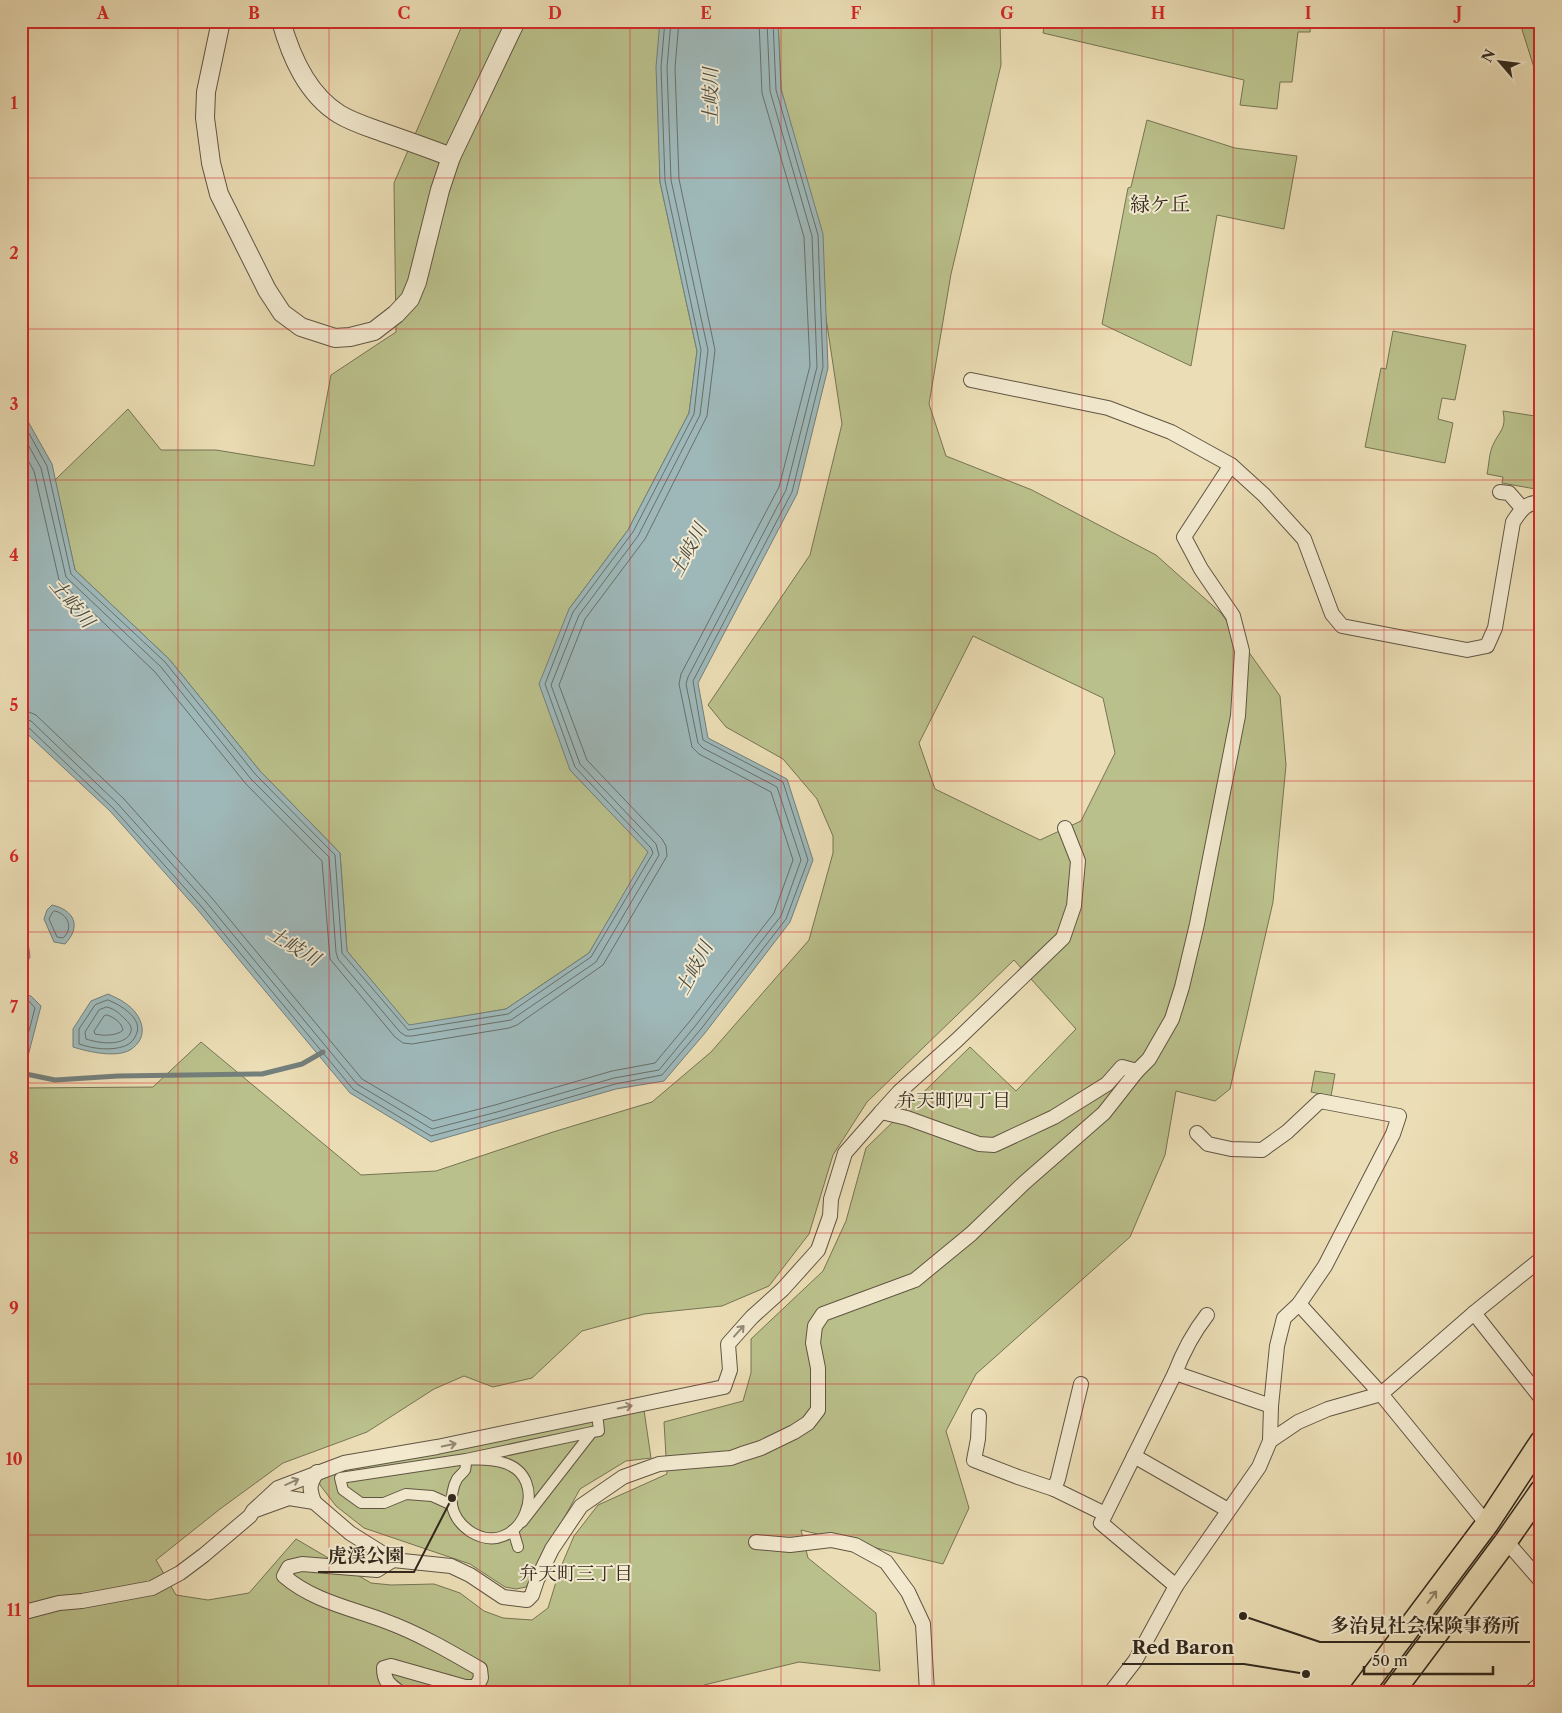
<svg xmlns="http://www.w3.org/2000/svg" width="1562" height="1713" font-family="'Libre Caslon Text','Noto Serif JP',serif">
<rect width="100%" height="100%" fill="#ebddb5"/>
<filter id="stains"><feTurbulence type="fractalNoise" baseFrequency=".004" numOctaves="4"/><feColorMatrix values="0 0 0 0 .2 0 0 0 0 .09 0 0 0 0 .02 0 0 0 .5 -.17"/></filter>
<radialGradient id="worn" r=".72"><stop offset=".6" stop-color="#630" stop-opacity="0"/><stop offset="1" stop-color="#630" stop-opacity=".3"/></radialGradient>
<g fill="#bac08b" stroke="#767454" fill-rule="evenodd">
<polygon points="464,21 661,21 660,182 697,351 689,413 628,530 569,609 570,770 649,852 589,953 506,1009 409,1026 347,951 340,853 260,771 169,659 75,570 55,480 128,409 161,450 216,450 314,466 331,375 396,332 394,183"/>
<path d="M778 21H1000L1001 65 951 274 929 404 946 456 1032 490 1156 555 1221 613 1280 696 1286 765 1273 902 1230 1089 1215 1101 1176 1091 1165 1155 1130 1237 976 1374 946 1431 969 1508 943 1564 801 1530 808 1558 876 1613 880 1671 799 1662 704 1685 705 1692H21V1088L153 1087 201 1042 361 1175 436 1171 553 1132 652 1102 711 1052 809 940 833 853V836L817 799 783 759 726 727 708 705 810 555 842 424 804 172 781 89ZM973 636 1103 698 1115 753 1081 821 1040 840 935 789 919 743ZM1014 960 1076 1029 1016 1091 970 1047 866 1148 846 1221 823 1271 751 1339V1373L743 1401 664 1422 667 1474 598 1505 574 1536 560 1569 548 1608 532 1620 503 1618 484 1611 460 1593 434 1584 391 1585 371 1583 296 1539 249 1593 208 1600 176 1595 156 1560 220 1509 283 1463 367 1432 434 1389 464 1376 493 1387 532 1378 582 1331 644 1314 722 1306 769 1286 809 1234 833 1155 867 1102Z"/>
<polygon points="1045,21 1311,21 1310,32 1298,32 1292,82 1280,82 1277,109 1240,105 1244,80 1043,33"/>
<polygon points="1514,21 1541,21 1541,90 1520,23"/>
<polygon points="1147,120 1235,148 1297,156 1284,229 1217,215 1191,366 1102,324 1128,188 1131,187"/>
<polygon points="1393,331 1466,345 1455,400 1442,398 1438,419 1453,423 1445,463 1365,447 1381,368 1386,369"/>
<path d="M1503 411 1541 417V490L1502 483 1503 477 1487 474C1489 465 1489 453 1493 445 1499 431 1507 429 1503 411Z"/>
<polygon points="1315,1071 1335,1074 1331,1096 1311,1092"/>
<polygon points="644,1410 651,1458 626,1461 580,1489 526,1587 516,1589 505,1587 470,1564 364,1528 336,1506 320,1485 318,1475"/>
</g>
<g fill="#9eb8b9" stroke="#737f7b">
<polygon points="660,21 778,21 781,89 823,234 828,368 797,494 698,683 708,738 787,779 813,860 790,922 705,1033 664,1081 616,1089 431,1142 350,1093 197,909 110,811 21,728 21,409 52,464 75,570 169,659 260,771 340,853 347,951 409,1025 506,1009 589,953 648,852 570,770 539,684 569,609 628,530 689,413 697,351 660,182 656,67"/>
<polygon points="21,905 23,906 30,957 25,966 21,966"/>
<path d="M52 905C74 910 82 926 65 944L54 942 44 919 47 910Z"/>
<polygon points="21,994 31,996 41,1006 28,1056 21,1057"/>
<path d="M108 994C114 997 120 999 125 1003 142 1014 151 1037 130 1050 116 1058 89 1052 73 1047V1029L91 1001Z"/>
</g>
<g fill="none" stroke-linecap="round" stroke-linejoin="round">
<g stroke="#68706b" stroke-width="1">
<polyline points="21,419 47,466 71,574 165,662 256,775 335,855 342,953 408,1030 508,1014 591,957 653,853 651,848 575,767 545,684 573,612 633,532 694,414 701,350 665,181 661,67 665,21"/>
<polyline points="21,432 41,468 66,577 161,667 251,779 329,857 336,952 338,959 400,1032 406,1036 412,1036 511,1020 596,962 659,855 656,844 580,764 551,685 579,615 638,536 700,415 708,350 671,180 667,67 671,21"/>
<polyline points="21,448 34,471 59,580 155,672 246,784 322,861 330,959 395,1037 403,1043 412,1044 509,1028 517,1025 603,965 667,856 666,846 662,839 587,760 559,685 585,619 645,539 707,416 715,350 679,179 675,68 679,21"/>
<polyline points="21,711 29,712 36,715 124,799 211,897 362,1079 433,1121 495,1105 612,1071 655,1063 690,1021 774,913 793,860 771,792 699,754 692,747 679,684 681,674 779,487 810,366 804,237 762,93 759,21"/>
<polyline points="21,718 31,721 118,804 206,902 357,1084 432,1129 497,1112 614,1078 659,1070 696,1025 781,916 801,860 777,787 703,748 698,743 686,684 688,677 786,490 817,367 812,236 770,91 767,21"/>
<polyline points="21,724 27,726 113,808 201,906 353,1089 431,1136 499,1118 615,1084 662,1075 701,1029 786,919 808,860 783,782 703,740 693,681 792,492 823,367 818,235 776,90 773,21"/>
<path d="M55 911C68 914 74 928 63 938L57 937 49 919 52 913Z"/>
<polyline points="21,999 29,1001 35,1008 24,1050 21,1052"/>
<path d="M108 1000C121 1005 144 1019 136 1035 134 1040 130 1044 125 1046 111 1051 94 1049 79 1044V1029L95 1005Z"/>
<path d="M107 1007C115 1009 120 1014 126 1020 130 1024 133 1028 130 1034 122 1047 98 1043 86 1039L85 1032 99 1010Z"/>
<path d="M107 1015C114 1017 122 1023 123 1030 117 1036 103 1036 95 1034L94 1031 104 1016Z"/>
</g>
<polyline stroke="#737f7b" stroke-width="5" points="21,1073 55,1080 118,1076 262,1074 302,1064 323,1052"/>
<g stroke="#605643" stroke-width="12">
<g id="pedestrian">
<polyline points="592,1432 599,1431 597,1413"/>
<path d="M466 1459C477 1460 490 1459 501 1462 556 1476 520 1562 471 1532 462 1526 454 1517 452 1505 451 1497 453 1486 457 1479 459 1476 463 1473 465 1470 466 1467 466 1462 466 1459Z"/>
<polyline points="452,1505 432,1496 406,1494 384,1503 361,1503 343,1490 340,1478 466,1459 592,1432 522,1522"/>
<polyline points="513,1530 518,1547"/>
</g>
</g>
<g stroke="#605643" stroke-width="16">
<g id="minor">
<path d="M971 380 1108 408 1171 432 1231 465 1264 495 1304 539 1332 614 1342 626 1467 650 1487 646 1495 628 1513 522C1520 511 1527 501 1541 503"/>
<polyline points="1500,492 1509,493 1522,508"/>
<polyline points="1137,1071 1149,1059 1172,1019 1182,987 1197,924 1238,716 1242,651 1233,616 1201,569 1184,537 1231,465"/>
<polyline points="881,1112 899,1092 957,1040 1063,938 1074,906 1078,861 1065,828"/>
<polyline points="1299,1304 1381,1394 1487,1524"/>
<polyline points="1474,1313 1541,1398"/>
<path d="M1175 1373C1183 1352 1193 1333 1207 1315"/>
<polyline points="979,1416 978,1439 974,1460 1018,1477 1054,1489 1105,1514"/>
<polyline points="1270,1441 1298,1422 1328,1409 1381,1394 1474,1313 1541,1259"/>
<polyline points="1134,1456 1228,1510"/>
<polyline points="1054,1489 1058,1479 1081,1384"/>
<path d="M314 1502C309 1488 309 1485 317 1472"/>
<polyline points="1506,1541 1541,1581"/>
<polyline points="756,1542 790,1545 831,1540 855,1545 886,1562 908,1592 923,1624 927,1692"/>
<path d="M393 1560 377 1570 302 1564 289 1567 284 1576C313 1601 350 1608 385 1621 418 1633 449 1651 480 1669L481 1678 476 1687H465L391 1666 384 1668C384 1681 389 1685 399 1692"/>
<polyline points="1176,1586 1101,1523 1175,1373 1271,1406"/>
<polyline points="21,1613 59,1603 82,1601 152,1588 180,1573 204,1555 250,1516 253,1511 278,1488 344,1463 437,1447 724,1387 730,1370 728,1344 752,1317 783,1289 818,1250 830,1216 831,1199 845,1153 881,1112 907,1118 979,1144 994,1145 1054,1117 1107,1084 1122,1067 1137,1071 1104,1113 1024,1183 971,1234 915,1280 823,1314 815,1326 813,1343 818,1368 818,1410 808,1423 794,1432 761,1448 742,1454 731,1458 659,1464 623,1477 581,1506 552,1549 537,1580 532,1595 527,1600 503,1597 470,1575 451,1566 393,1560 350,1533 314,1502 289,1498 253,1511"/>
<polyline points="1111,1692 1135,1661 1176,1586 1259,1467 1270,1441 1271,1406 1277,1346 1284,1318 1299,1304 1325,1266 1393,1134 1399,1116 1320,1101 1287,1132 1262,1150 1231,1149 1208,1144 1197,1133"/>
<polyline points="1531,1692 1541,1683"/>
</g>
</g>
<g stroke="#605643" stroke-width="20">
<g id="tertiary">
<polyline points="221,21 206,92 205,118 211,163 219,194 267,290 282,313 301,327 335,338 350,337 374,331 396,314 410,299 417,282 440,190 451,157 516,21"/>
<path d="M281 21C291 57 307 94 339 114 352 122 368 127 382 132 405 140 428 148 451 157"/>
</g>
</g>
<g stroke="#32291d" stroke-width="25">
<g id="trunk">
<polyline points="1361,1692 1487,1524 1541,1442"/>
<polyline points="1393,1692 1506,1541 1541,1491"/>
</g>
</g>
<use href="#pedestrian" stroke="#f2e9cf" stroke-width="10"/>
<use href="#minor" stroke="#f2e9cf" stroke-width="14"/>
<use href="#tertiary" stroke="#f2e9cf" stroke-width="18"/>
<use href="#trunk" stroke="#ebddb5" stroke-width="22"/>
</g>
<defs><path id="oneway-shaft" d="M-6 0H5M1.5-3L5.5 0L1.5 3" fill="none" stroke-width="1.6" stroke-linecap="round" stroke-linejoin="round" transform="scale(1.25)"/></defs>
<g stroke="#928976">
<use href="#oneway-shaft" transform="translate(739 1331) rotate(-48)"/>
<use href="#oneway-shaft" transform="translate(625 1407) rotate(-12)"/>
<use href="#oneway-shaft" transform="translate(449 1445) rotate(-12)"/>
<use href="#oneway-shaft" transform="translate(292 1482) rotate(-24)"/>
</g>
<use stroke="#8e8369" href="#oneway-shaft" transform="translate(1432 1597) rotate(-53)"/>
<path fill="none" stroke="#d62828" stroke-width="1" stroke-opacity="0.55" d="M178 21V1692M329 21V1692M480 21V1692M630 21V1692M781 21V1692M932 21V1692M1082 21V1692M1233 21V1692M1384 21V1692M21 178H1541M21 329H1541M21 480H1541M21 630H1541M21 781H1541M21 932H1541M21 1083H1541M21 1233H1541M21 1384H1541M21 1535H1541"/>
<g text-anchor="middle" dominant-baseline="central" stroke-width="4" stroke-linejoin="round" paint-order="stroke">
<g font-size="19" font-style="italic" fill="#4d4d44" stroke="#f2e9cf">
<text transform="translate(710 96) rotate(-90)">土岐川</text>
<text transform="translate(688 550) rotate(-62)">土岐川</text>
<text transform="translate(72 603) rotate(50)">土岐川</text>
<text transform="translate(294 946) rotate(31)">土岐川</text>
<text transform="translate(694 968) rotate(-62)">土岐川</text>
</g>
<g font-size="19" fill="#32291d" stroke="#f2e9cf">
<text x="954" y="1100">弁天町四丁目</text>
<text x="576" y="1573">弁天町三丁目</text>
</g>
<g font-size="20" fill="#32291d" stroke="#f2e9cf">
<text x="1160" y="204">緑ケ丘</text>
</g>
</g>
<path fill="none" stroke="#32291d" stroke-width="2" d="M452 1498L414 1572H318M1243 1616L1320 1642H1530M1306 1674L1244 1664H1122"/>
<g fill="#32291d" stroke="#f2e9cf" stroke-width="2">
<circle cx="452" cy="1498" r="5"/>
<circle cx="1243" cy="1616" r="5"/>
<circle cx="1306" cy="1674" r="5"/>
</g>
<g font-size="19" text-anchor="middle" font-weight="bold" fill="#32291d" stroke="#f2e9cf" stroke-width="4" stroke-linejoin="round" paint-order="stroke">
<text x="366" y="1562">虎渓公園</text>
<text x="1425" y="1632">多治見社会保険事務所</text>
<text x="1183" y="1654">Red Baron</text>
</g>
<rect width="1562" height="1713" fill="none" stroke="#ebddb5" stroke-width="55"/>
<g transform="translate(1500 62) rotate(298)" stroke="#f2e9cf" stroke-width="4" paint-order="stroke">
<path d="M0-4L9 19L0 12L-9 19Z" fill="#32291d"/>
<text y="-8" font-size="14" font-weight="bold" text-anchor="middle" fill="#32291d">N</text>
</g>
<path d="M1364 1666v8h129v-8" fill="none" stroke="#32291d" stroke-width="2.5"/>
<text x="1372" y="1666" font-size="15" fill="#32291d" stroke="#f2e9cf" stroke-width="4" paint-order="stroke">50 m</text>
<rect x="28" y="28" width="1506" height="1658" fill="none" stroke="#d62828" stroke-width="2"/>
<g font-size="16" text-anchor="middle" font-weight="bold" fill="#d62828">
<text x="103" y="19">A</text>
<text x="254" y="19">B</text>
<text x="404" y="19">C</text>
<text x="555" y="19">D</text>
<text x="706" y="19">E</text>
<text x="856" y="19">F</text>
<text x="1007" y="19">G</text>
<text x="1158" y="19">H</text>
<text x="1308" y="19">I</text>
<text x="1459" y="19">J</text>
<text x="14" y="109">1</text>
<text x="14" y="259">2</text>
<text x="14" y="410">3</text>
<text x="14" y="561">4</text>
<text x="14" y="711">5</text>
<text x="14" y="862">6</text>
<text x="14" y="1013">7</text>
<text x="14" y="1164">8</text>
<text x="14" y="1314">9</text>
<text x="14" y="1465">10</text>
<text x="14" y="1616">11</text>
</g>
<rect width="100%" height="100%" filter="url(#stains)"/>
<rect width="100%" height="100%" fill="url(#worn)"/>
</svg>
